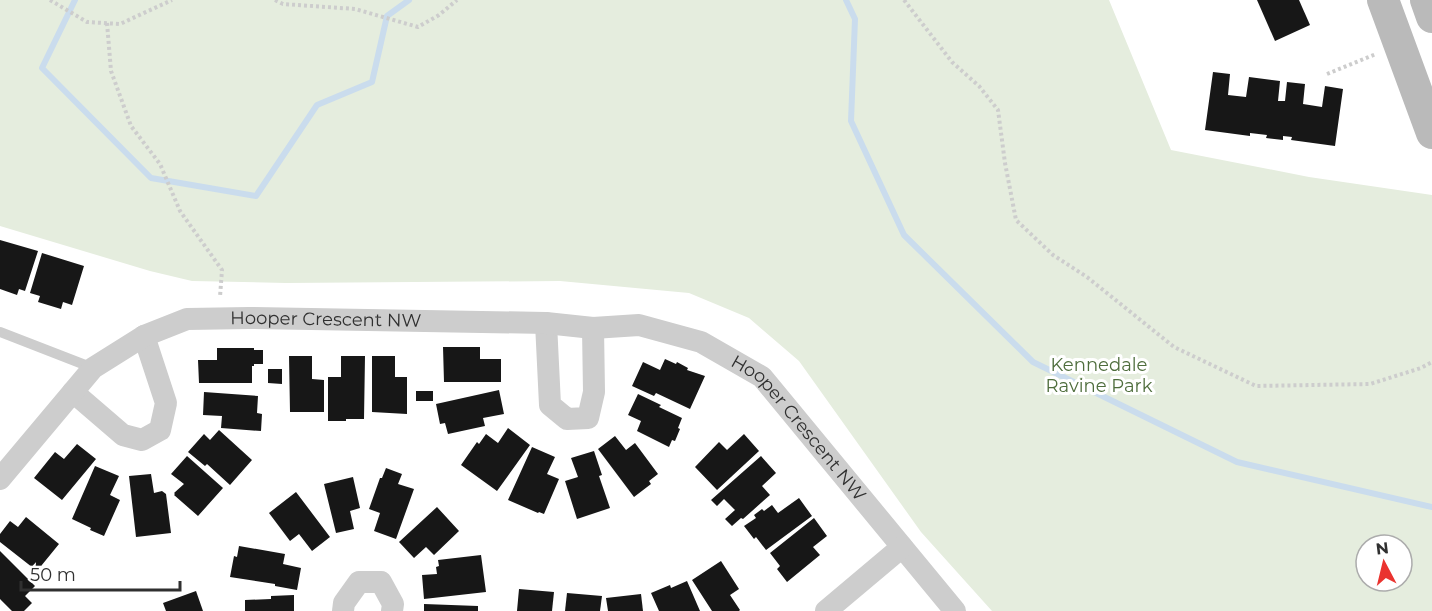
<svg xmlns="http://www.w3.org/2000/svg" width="1432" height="611" font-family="Montserrat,sans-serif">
<rect width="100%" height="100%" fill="#fff"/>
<path fill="#e5edde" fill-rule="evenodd" d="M0 0H1109L1171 150 1309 177 1432 195V611H992L921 532 799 361 749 318 689 293 560 281 286 283 192 281 150 271 0 226ZM1366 545H1402V581H1366Z"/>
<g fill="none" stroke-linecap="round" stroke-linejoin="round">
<g stroke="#cadced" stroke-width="6">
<polyline points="75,0 42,68 151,178 256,196 317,105 372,82 387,16 409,0"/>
<polyline points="846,0 855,19 851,121 904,235 1033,362 1237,462 1432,507"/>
</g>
</g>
<g fill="#171717">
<polygon points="1257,0 1299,0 1310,25 1275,41"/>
<polygon points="1213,72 1230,74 1228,95 1246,97 1249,77 1280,81 1278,101 1285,101 1287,82 1305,84 1303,104 1322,107 1325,86 1343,89 1335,146 1291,140 1292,137 1283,136 1283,140 1266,138 1267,135 1250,133 1250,136 1205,130"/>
<polygon points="0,240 38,251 25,291 19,289 17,295 0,289"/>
<polygon points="42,253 84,266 72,305 63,302 61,309 38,302 40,296 30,293"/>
<polygon points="443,347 480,347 480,359 501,359 501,382 444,382"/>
<polygon points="217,348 254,348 254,350 263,350 263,364 254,364 254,366 252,366 252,383 199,383 198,360 217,360"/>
<polygon points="289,356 312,356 312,379 324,380 324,412 290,412"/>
<polygon points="341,356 365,356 364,419 346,419 346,421 328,421 328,377 341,377"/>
<polygon points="372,356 395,356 395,377 407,377 407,414 372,412"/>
<polygon points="665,359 676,364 677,362 688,368 687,370 705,376 690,409 656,393 654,396 632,386 643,362 660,370"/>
<polygon points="268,369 282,369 282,384 268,383"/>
<polygon points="499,390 504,414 483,418 485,426 448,434 445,423 440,424 436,404"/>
<rect x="416" y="391" width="17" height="10"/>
<polygon points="204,392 258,396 257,413 262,414 261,431 221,428 222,416 203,415"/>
<polygon points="638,394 661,405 659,407 682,418 678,428 680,429 675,441 672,440 669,447 637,431 641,421 628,415"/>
<polygon points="508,428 530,445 497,491 461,465 477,442 479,444 486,434 498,443"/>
<polygon points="219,430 252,460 230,485 207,464 205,466 188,452 204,434 210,440"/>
<polygon points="744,434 759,451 717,490 695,467 719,442 727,450"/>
<polygon points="615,436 626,450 635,443 658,474 649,481 651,484 634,497 598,449"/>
<polygon points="77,444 96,459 62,500 34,478 55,452 64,459"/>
<polygon points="532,447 555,457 547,474 559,479 544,514 539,512 538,513 508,500"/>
<polygon points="594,451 602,475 599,476 610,508 577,519 565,481 578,477 571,458"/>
<polygon points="187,456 223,488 198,516 174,495 175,494 174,493 184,484 171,474"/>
<polygon points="761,456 776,473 762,486 770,495 743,519 741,518 732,526 725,519 735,510 724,499 717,506 711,500"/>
<polygon points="95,466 119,476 110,495 120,500 104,536 90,530 91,528 72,519"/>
<polygon points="386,468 402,474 398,484 414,489 396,539 374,531 380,513 369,509 380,478 382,478"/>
<polygon points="151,474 154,493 162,491 166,494 171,533 136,537 129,476"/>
<polygon points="353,477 360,508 350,511 354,529 336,533 324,484"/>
<polygon points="296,492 330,537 312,551 299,534 290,541 269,513"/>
<polygon points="799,498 812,516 766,550 756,537 754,539 744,526 756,518 754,515 762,509 764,511 772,505 778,513"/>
<polygon points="437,507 459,531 434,555 426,547 414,558 399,542"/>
<polygon points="26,517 59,544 37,571 0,542 0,534 10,521 18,527"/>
<polygon points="814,518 827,536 813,547 820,555 787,582 777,569 780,566 770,553"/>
<polygon points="239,546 285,554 283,564 301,568 297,590 275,586 275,584 230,577 234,556 237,557"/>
<polygon points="0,551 35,586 25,596 32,603 24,611 12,611 0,599"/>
<polygon points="481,555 486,592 424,599 422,575 437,574 436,567 439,566 438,560"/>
<polygon points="721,561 739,589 730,595 740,610 739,611 712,611 692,580"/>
<polygon points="687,581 700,611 659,611 651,593 670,585 671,588"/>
<polygon points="519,589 554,592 552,611 517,611"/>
<polygon points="196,591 203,611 166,611 163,603"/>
<polygon points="567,593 602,596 600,611 565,611"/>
<polygon points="641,594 643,611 608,611 606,598"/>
<polygon points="294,595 294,611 245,611 245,600 271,599 271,596"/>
<polygon points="424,604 478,606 478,611 424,611"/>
</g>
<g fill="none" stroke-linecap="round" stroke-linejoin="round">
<g stroke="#cdcdcd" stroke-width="4" stroke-dasharray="3 3" stroke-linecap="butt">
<polyline points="50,0 87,22 120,24 172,0"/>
<polyline points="275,0 283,4 355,9 418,27 439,15 457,0"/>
<polyline points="904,0 952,62 979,86 998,110 1005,163 1016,220 1053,255 1087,277 1174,347 1256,386 1370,384 1421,368 1432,362"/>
<polyline points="107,23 111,71 131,126 160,164 180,211 222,270 220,297"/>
<polyline points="1327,74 1376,54"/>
</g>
<polyline stroke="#cdcdcd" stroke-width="10" points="0,332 93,368"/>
<g stroke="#cdcdcd" stroke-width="22">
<polyline points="546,323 550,405 567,419 588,418 594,392 593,328"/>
<polyline points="73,392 123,435 142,440 160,430 166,403 144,336"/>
<path id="s1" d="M0 479 93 368 144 336 187 319 249 318 546 323 593 328 639 325 701 342 762 377 955 611"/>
<polyline points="343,611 344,603 359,582 381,582 393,604 392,611"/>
<polyline points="826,611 902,547"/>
</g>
<g stroke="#bababa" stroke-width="32">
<polyline points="1383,0 1432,133"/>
<polyline points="1426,0 1432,17"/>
</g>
</g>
<g text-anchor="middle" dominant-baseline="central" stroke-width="6" stroke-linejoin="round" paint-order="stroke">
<g font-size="18" fill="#303030" stroke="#fff">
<text stroke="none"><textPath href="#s1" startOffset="390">Hooper Crescent NW</textPath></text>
<text stroke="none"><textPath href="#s1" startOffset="900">Hooper Crescent NW</textPath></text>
</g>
<g font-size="18" fill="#4e6d3c" stroke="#fff">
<text x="1099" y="365">Kennedale<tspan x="1099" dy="21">Ravine Park</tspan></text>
</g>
</g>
<g transform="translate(1384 563) rotate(353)"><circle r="28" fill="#ffffff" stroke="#acacac" stroke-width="1.5"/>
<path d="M0-4.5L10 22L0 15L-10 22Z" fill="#ea332f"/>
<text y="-9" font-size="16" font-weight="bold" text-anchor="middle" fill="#303030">N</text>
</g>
<path d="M21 581v9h159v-9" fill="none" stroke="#303030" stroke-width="3"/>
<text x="30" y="581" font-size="18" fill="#303030" stroke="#ffffff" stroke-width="4.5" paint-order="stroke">50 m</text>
</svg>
